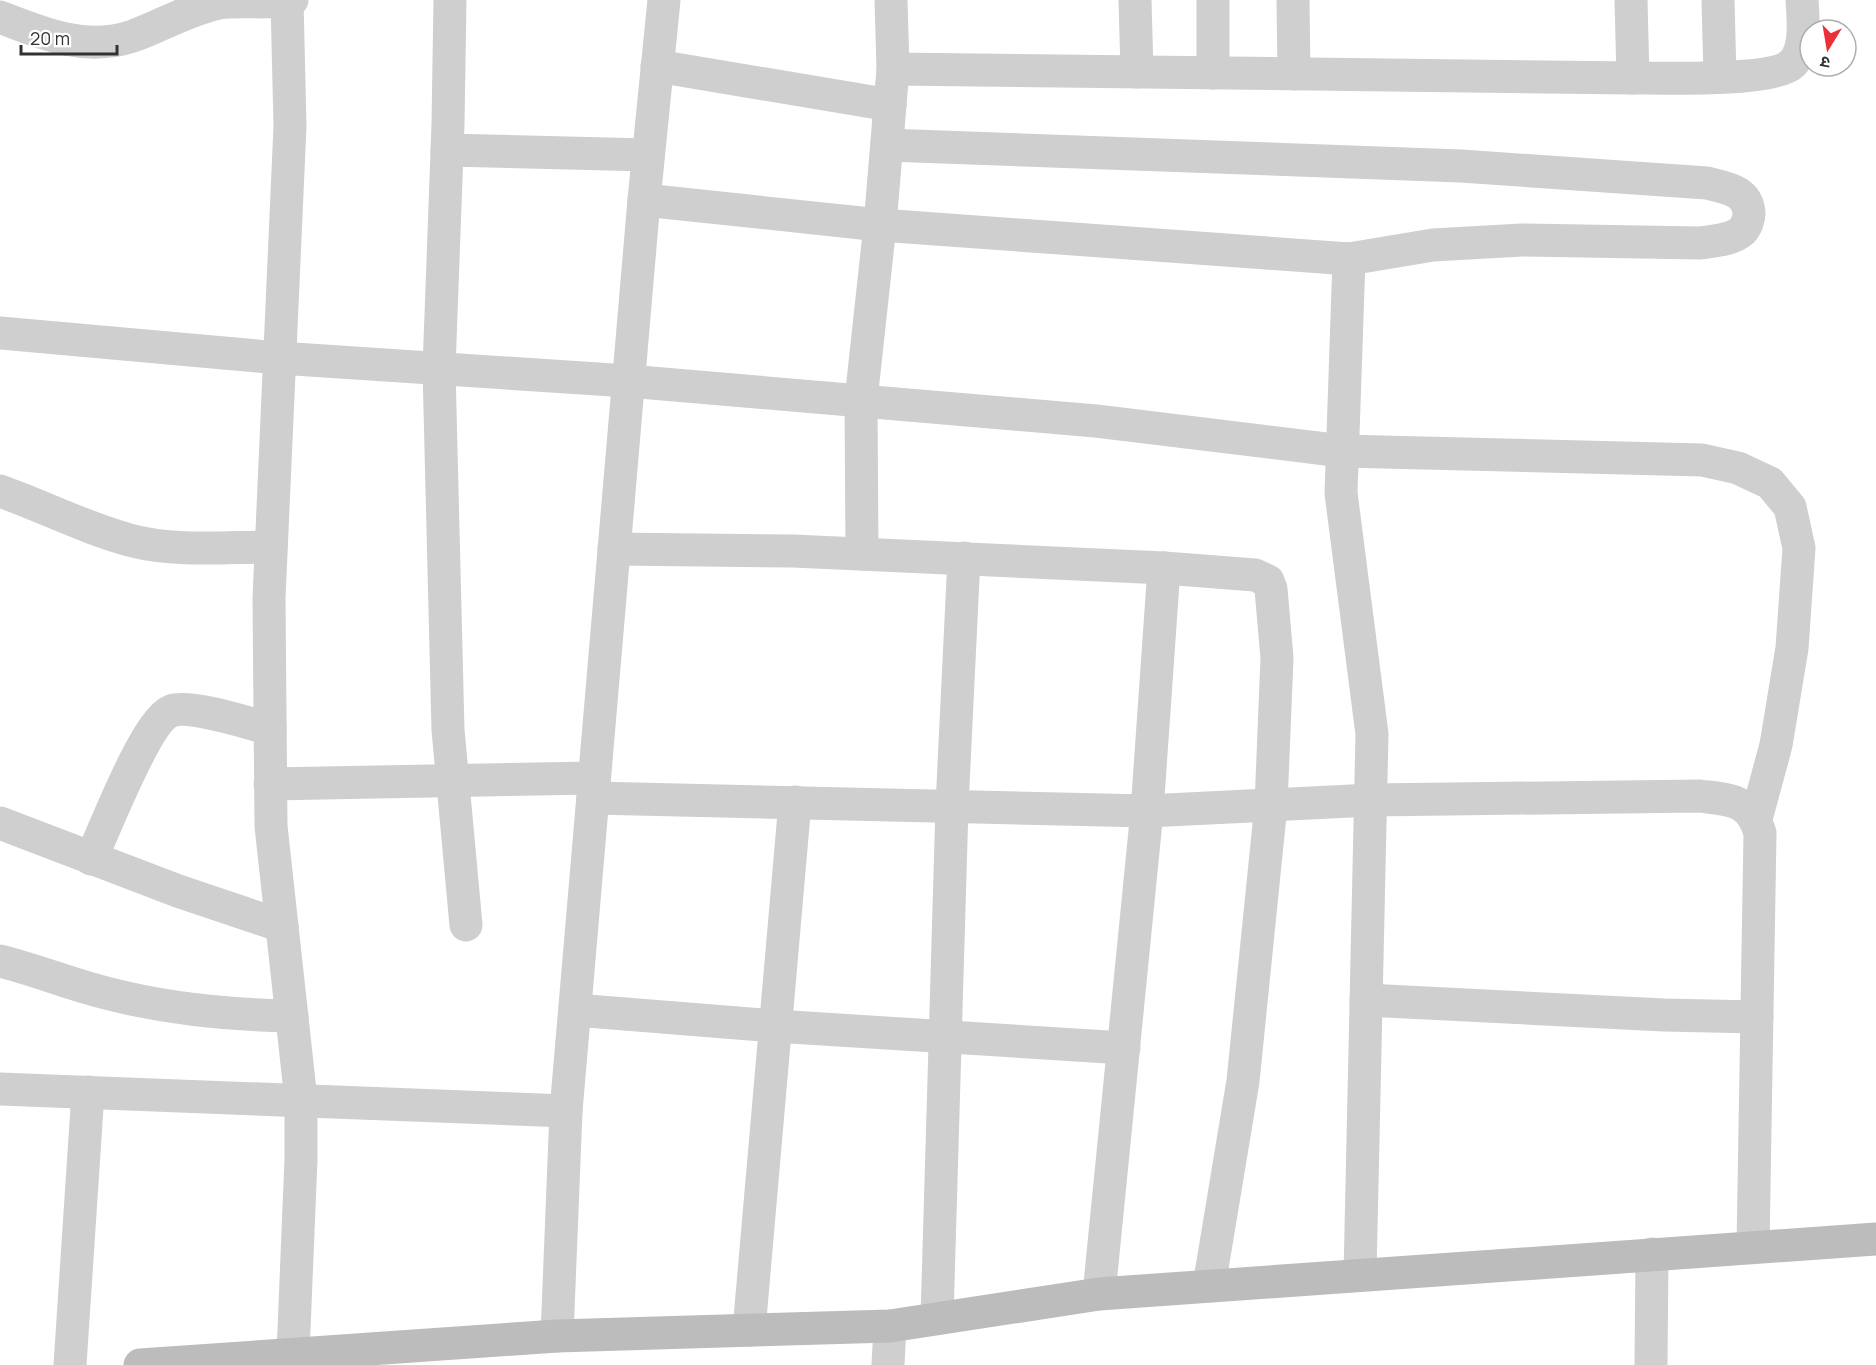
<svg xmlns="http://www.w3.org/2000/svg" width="1876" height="1365" font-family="Manrope,'Noto Sans Devanagari',sans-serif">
<rect width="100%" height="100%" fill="#fff"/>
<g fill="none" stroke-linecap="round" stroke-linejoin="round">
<g stroke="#cfcfcf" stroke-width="33">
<polyline points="450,0 448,124 439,369 448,730 466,925"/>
<polyline points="891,0 893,69"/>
<polyline points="1135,0 1137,72"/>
<polyline points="1213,0 1213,73"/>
<polyline points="1293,0 1294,74"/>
<polyline points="1718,0 1720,77"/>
<polyline points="287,1 290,126 269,598 271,826 301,1100 301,1159 293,1354"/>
<path d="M0 17C43 34 86 52 133 36 161 26 189 9 219 3 243 0 268 4 292 0"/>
<polyline points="657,66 890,105"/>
<path d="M1633 78C1662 78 1774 82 1793 63 1807 47 1803 19 1802 0"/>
<path d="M887 145 1461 166 1707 183C1726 188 1748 190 1749 214 1749 219 1746 227 1742 231 1732 240 1713 241 1700 243L1522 240 1433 245 1349 259"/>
<polyline points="447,150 648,155"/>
<polyline points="644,200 880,225 1349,259 1341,493 1372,734 1360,1275"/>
<polyline points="0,333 279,358 628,381 1096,421 1342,451 1702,460 1738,468 1770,483 1790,507 1799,548 1792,648 1776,745 1756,819"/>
<path d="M0 491C45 507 87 529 133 541 177 552 226 547 271 547"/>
<polyline points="862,554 861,400 880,225 893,69 1633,78 1631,0"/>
<polyline points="1164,568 1255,575 1268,581 1271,589 1277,658 1271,805 1243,1081 1209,1286"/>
<polyline points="270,784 594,778"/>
<polyline points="593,798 1147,811 1164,568 793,551 614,549"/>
<polyline points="0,823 178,891 282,926"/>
<path d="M91 859C104 831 146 721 171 711 190 704 248 723 270 729"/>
<path d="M0 961C36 970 70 984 106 993 167 1009 229 1015 292 1016"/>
<polyline points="1366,1000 1664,1015 1757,1017"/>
<polyline points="575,1010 775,1026 1124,1048"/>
<polyline points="0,1089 566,1111"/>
<path d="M1099 1294 1147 811 1371 800 1700 796C1731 800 1750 799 1760 833L1753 1247"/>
<polyline points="937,1318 952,806 964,558"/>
<polyline points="749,1330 795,802"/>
<polyline points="557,1336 566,1111 644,200 664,0"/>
<polyline points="70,1365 88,1092"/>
<polyline points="888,1365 890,1326"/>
<polyline points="1651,1365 1652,1254"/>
</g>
<polyline stroke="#bcbcbc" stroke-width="33" points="140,1365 557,1336 890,1326 1099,1294 1876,1239"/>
</g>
<g transform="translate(1828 48) rotate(191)"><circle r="28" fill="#ffffff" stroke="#adadad" stroke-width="1.5"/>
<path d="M0-4.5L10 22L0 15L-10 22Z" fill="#ed3038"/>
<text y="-9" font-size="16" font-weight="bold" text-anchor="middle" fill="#323232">उ</text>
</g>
<path d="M21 45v9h96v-9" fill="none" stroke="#323232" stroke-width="3"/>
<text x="30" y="45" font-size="18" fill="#323232" stroke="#ffffff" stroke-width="4.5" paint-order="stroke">20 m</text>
</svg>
